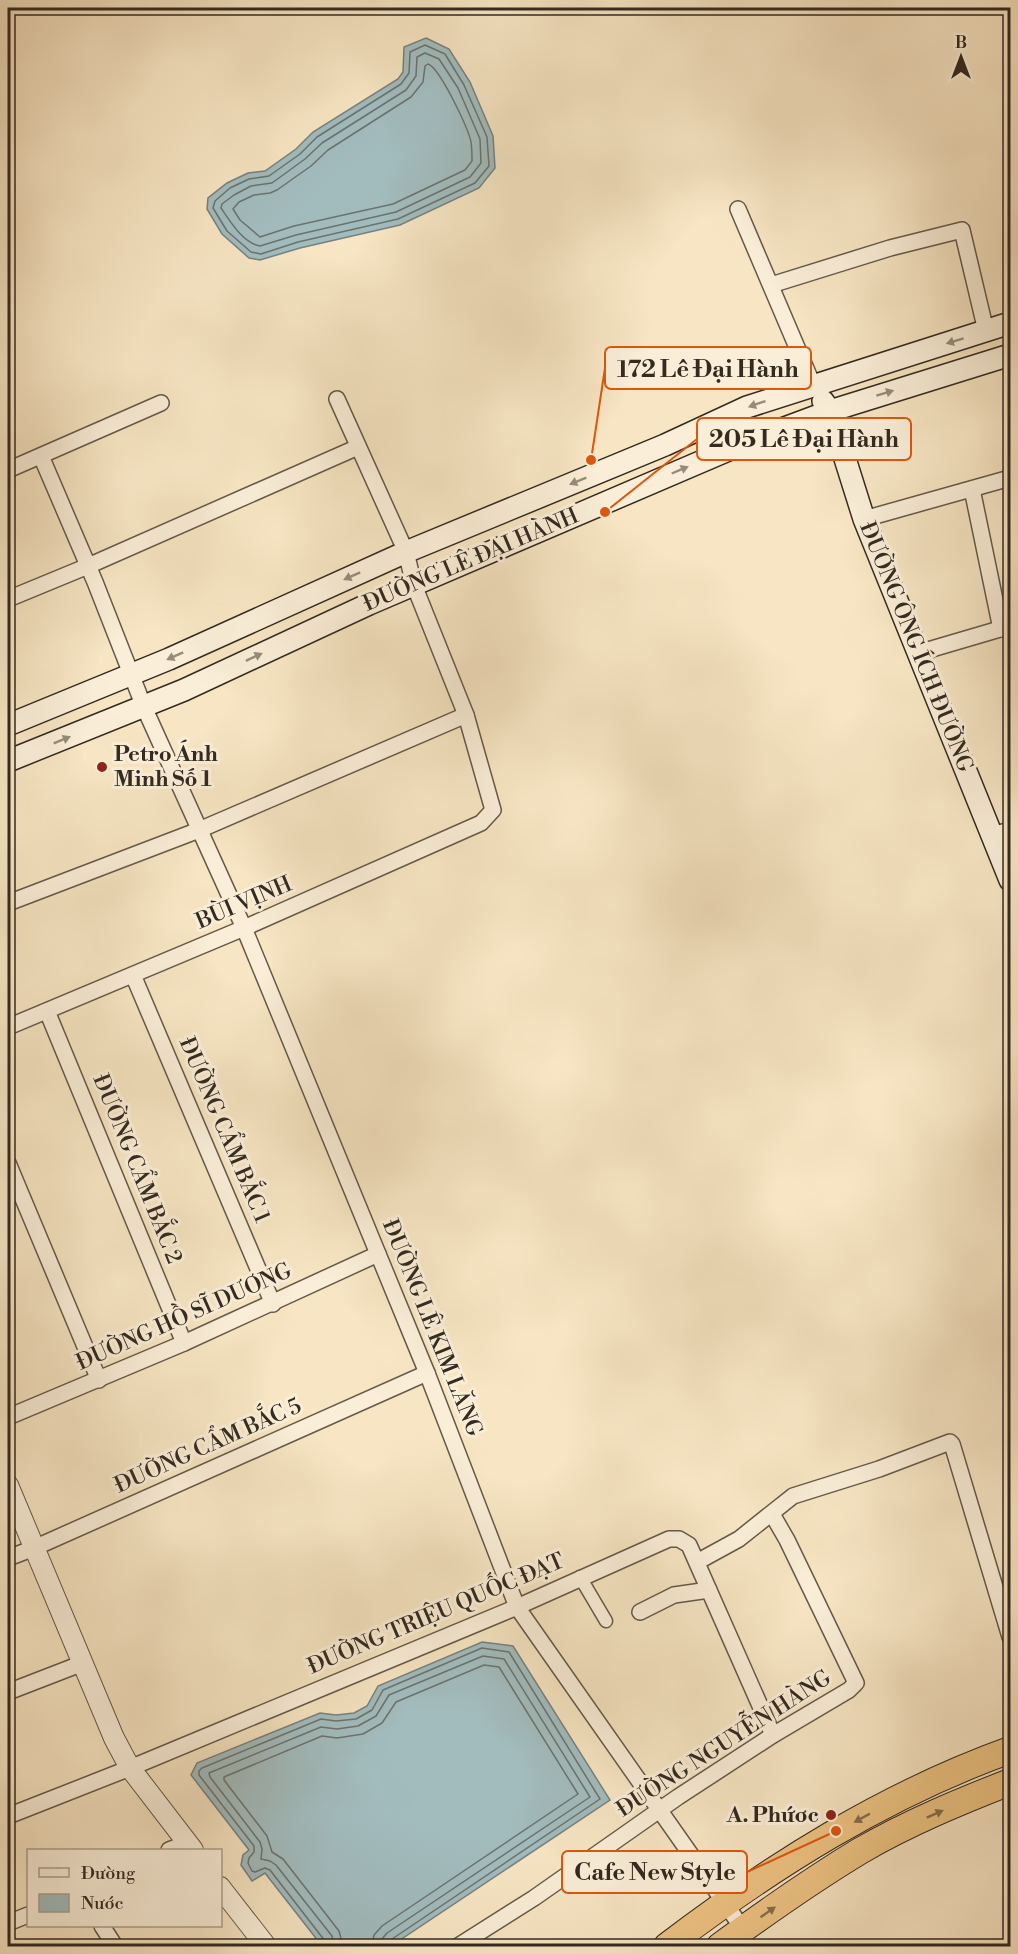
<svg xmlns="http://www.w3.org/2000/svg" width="1018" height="1954" font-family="'Libre Bodoni',serif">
<rect width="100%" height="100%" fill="#f7e5c3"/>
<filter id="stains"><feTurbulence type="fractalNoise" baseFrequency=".00333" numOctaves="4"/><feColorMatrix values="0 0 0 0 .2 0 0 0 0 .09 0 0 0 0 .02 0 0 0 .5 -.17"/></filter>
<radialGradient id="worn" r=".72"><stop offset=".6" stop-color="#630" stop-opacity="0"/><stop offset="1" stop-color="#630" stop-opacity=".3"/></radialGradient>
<g fill="#a2bcbe" stroke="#76827f" stroke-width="1.5">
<polygon points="426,38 449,49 470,82 493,136 495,168 479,188 400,225 300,248 260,260 249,258 222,234 207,209 208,198 227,183 248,173 265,171 296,149 313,132 398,79 403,72 404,47"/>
<polygon points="482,1642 513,1646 610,1800 391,1946 322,1946 265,1873 252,1881 241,1865 243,1855 249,1850 191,1775 197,1763 320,1713 336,1715 354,1713 367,1706 378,1686"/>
</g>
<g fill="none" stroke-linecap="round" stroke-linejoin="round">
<g stroke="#6a736f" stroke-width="1.5">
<polygon points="425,45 445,54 464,85 487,137 489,166 475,183 398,219 298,242 261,254 251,252 227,231 213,208 215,201 230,188 249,179 269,176 300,154 317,137 401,84 409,73 410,52"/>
<path d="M425 53 439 59 458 88 480 139 481 163 470 177 396 212 296 235 260 246C243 243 230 221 221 208L222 204 234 195 251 186 272 183 305 159 322 143 406 90 416 76 417 57Z"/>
<path d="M428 64C440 68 468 128 471 142 472 148 472 155 472 161L465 170 393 204 294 226 260 237 240 220 233 209 239 202 254 195 270 193 277 190 311 166 328 150 411 97 423 82 425 66Z"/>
<polyline points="327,1946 325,1941 270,1870 265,1868 255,1872 252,1871 248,1863 249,1858 254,1852 254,1846 199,1775 199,1771 202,1768 321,1719 336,1721 356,1719 372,1710 383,1690 482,1648 509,1652 600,1799 392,1939 389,1946"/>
<polyline points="334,1946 332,1936 276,1865 270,1861 261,1859 262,1849 260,1842 210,1777 209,1773 321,1727 337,1729 358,1726 376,1716 389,1695 483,1656 504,1659 590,1797 387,1933 382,1939 381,1946"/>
<polyline points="343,1946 339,1931 283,1859 272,1852 267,1836 224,1780 224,1777 322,1736 337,1738 363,1734 382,1723 396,1702 484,1665 499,1667 578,1794 382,1926 374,1935 372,1946"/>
</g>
<g stroke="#645949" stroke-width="15">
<polyline id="pedestrian" points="580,1577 606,1621"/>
</g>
<g stroke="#645949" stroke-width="18">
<g id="minor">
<polyline points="738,209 813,385"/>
<polyline points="771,285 890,248 962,230 986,331"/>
<polyline points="41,456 95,582 144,707 244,928 427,1373 517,1607 743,1929"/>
<polyline points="8,470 161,403"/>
<polyline points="972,489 1001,629"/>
<polyline points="864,519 1010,478"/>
<polyline points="8,599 88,566 358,447"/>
<polyline points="918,653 1010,626"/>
<polyline points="992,835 1010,830"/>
<polyline points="8,903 199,830 466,715"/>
<polyline points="133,975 273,1304"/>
<polyline points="47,1011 184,1343"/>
<polyline points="8,1027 244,928 481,823 493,810 466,715 414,585 406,552 337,399"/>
<polyline points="8,1163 99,1380"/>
<polyline points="8,1417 184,1343 378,1254"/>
<polyline points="8,1558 34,1548 427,1373"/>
<polyline points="697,1562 739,1539 793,1496 879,1469 950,1442 952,1444 1010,1637"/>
<polyline points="640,1612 674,1595 709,1590"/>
<polyline points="8,1692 83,1663"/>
<polyline points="8,1816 130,1768 517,1607 669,1539 679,1539 689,1545 773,1735"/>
<polyline points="169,1850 187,1843"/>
<polyline points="8,1923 28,1915"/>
<polyline points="102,1926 115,1946"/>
<polyline points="458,1946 534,1898 678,1797 773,1735 849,1690 856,1683 787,1540 772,1514"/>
</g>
</g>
<g stroke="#645949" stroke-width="22">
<g id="tertiary">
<polyline points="8,1485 114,1738 130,1768 193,1850"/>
<polyline points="220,1887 266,1946"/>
</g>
</g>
<g stroke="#332a20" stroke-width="24">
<g id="secondary">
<polyline points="823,401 830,411 864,519 1010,880"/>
<polyline points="8,725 169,659 406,552 665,445 747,407 1010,323"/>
<polyline points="8,761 184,690 369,604 747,442 830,411 1010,355"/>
</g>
</g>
<g stroke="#332a20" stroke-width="28">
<g id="trunk">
<path d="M667 1946C772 1866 885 1795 1010 1750"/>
<path d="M720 1946C765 1913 812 1880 860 1851 908 1823 959 1802 1010 1782"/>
</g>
</g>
<use href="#pedestrian" stroke="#faeed8" stroke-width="12"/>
<use href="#minor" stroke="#faeed8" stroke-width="15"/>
<use href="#tertiary" stroke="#faeed8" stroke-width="20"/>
<use href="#secondary" stroke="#faeed8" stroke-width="21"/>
<use href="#trunk" stroke="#ecc282" stroke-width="26"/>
</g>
<defs><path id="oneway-solid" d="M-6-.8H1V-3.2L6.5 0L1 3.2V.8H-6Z" transform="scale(1.5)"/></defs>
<g fill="#968c7c">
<use href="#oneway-solid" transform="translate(955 341) rotate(163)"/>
<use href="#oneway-solid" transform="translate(885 393) rotate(-17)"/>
<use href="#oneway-solid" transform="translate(757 404) rotate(161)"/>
<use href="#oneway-solid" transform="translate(680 470) rotate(-23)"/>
<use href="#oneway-solid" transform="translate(578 481) rotate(158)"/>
<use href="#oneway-solid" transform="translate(352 576) rotate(156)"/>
<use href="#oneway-solid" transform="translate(175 656) rotate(156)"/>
<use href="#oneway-solid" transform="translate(254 657) rotate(-25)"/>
<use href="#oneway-solid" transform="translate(62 740) rotate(-22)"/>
</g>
<g fill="#866e4c">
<use href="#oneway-solid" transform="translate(935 1814) rotate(-24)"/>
<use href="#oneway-solid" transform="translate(862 1818) rotate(151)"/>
<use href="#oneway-solid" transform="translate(768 1912) rotate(-35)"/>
</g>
<g fill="#8f2418" stroke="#faeed8" stroke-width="2">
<circle cx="102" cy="767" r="6"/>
<circle cx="831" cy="1815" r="6"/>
</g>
<g text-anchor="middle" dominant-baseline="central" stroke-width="6" stroke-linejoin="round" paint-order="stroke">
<g font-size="22" fill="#332a20" stroke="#faeed8">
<text transform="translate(471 560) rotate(-23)">ĐƯỜNG LÊ ĐẠI HÀNH</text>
<text transform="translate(916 647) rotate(68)">ĐƯỜNG ÔNG ÍCH ĐƯỜNG</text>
<text transform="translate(244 903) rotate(-23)">BÙI VỊNH</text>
<text transform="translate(224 1130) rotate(67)">ĐƯỜNG CẨM BẮC 1</text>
<text transform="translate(137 1169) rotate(68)">ĐƯỜNG CẨM BẮC 2</text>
<text transform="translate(184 1317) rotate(-24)">ĐƯỜNG HỒ SĨ DƯƠNG</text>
<text transform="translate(432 1328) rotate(68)">ĐƯỜNG LÊ KIM LĂNG</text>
<text transform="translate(208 1446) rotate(-24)">ĐƯỜNG CẨM BẮC 5</text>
<text transform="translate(436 1614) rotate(-23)">ĐƯỜNG TRIỆU QUỐC ĐẠT</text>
<text transform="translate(724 1744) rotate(-33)">ĐƯỜNG NGUYỄN HÀNG</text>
</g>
<g font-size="22" font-weight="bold" fill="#332a20" stroke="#faeed8" text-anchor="start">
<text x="114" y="754">Petro Ánh<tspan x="114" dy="25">Minh Số 1</tspan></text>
<text x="819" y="1815" text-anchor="end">A. Phứơc</text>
</g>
</g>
<path fill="none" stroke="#df570d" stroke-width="2" d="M591 460L605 368M605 512L697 439M836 1831L747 1872"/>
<g fill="#df570d" stroke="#faeed8" stroke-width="2">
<circle cx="591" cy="460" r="6"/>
<circle cx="605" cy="512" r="6"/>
<circle cx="836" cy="1831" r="6"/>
</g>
<g fill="#faeed8" stroke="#df570d" stroke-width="2">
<rect x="605" y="347" width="206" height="42" rx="6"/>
<rect x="697" y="418" width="214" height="42" rx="6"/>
<rect x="562" y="1851" width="185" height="42" rx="6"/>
</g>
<g font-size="24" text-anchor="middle" font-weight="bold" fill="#332a20">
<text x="708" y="377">172 Lê Đại Hành</text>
<text x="804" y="447">205 Lê Đại Hành</text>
<text x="655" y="1880">Cafe New Style</text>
</g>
<rect width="1018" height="1954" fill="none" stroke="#f7e5c3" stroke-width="30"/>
<rect x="9" y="9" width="1000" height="1936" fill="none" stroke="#332a20" stroke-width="3"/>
<rect x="15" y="15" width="988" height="1924" fill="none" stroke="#332a20" stroke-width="1.5"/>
<rect x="27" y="1849" width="195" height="78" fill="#faeed8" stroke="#aaa08e" stroke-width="1.5"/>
<rect x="39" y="1868" width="30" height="9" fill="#faeed8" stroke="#aaa08e" stroke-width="1.5"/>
<text x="81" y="1879" font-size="18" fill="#332a20">Đường</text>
<rect x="39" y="1894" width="30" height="18" fill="#a2bcbe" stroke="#aaa08e" stroke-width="1.5"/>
<text x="81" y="1909" font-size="18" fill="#332a20">Nước</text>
<g transform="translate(961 57)" stroke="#faeed8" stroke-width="4.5" paint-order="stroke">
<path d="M0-4.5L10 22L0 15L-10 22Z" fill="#332a20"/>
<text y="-9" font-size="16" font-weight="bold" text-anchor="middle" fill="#332a20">B</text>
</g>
<rect width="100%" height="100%" filter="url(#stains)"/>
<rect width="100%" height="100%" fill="url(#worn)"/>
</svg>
